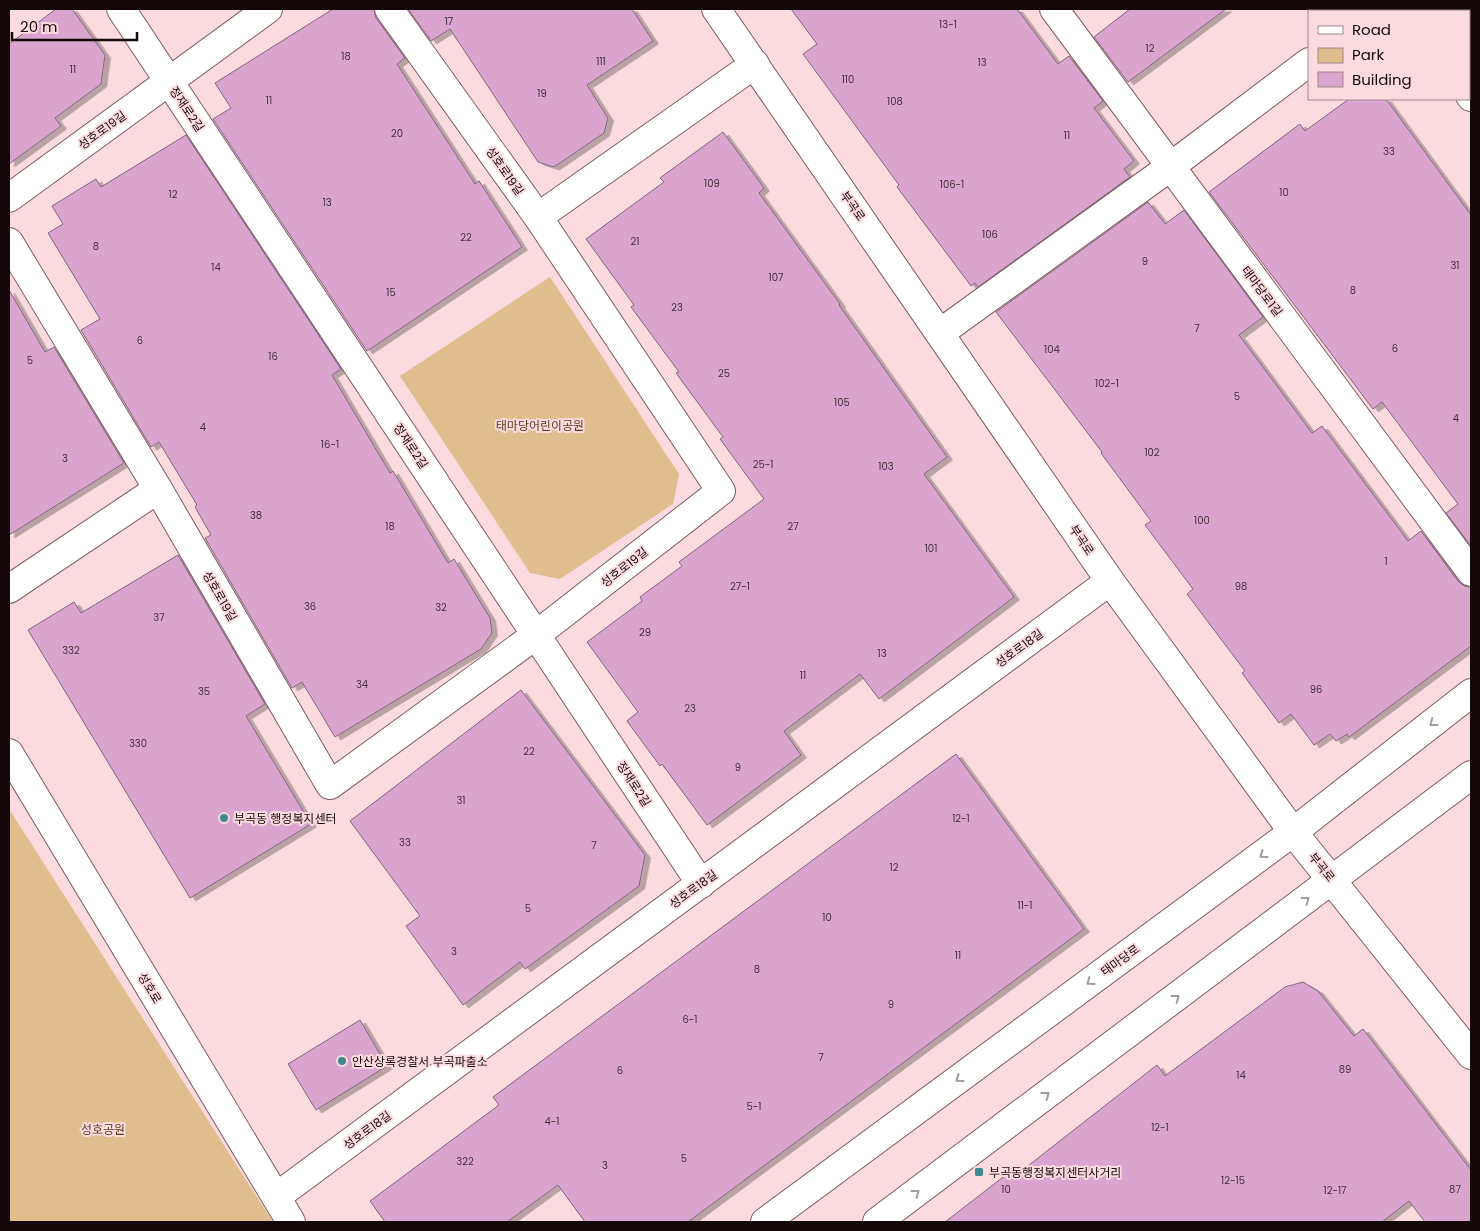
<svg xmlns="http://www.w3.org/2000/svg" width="1480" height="1231" font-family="Poppins,'Noto Sans KR',sans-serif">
<defs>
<filter id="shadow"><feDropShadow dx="5.5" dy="3" stdDeviation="0" flood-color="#0004"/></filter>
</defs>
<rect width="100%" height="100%" fill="#fcdbe0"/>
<g fill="#e0bd8c">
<polygon points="550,277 679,474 673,504 560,579 530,573 400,376"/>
<polygon points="9,809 273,1222 9,1222"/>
</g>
<g fill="#d9a5ce" stroke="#81657b" filter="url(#shadow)">
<polygon points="56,9 72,9 105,55 101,84 55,118 61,126 9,164 9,44"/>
<polygon points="333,9 374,9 376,18 405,58 397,64 475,184 479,181 522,247 367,351 213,119 231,108 215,83"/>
<polygon points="408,9 632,9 653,41 587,85 608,118 604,133 554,167 538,162 450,29 431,41"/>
<polygon points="791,9 1017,9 1058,64 1069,56 1103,101 1094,108 1134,161 1124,169 1130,177 978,287 975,283 971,286 897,187 899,185 803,54 817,44"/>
<polygon points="1130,9 1226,9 1128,82 1094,37"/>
<polygon points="1349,99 1386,99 1471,215 1471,546 1446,513 1458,504 1382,402 1373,409 1209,192 1300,124 1305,131"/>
<polygon points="723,132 764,188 759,193 840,304 839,305 947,457 924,474 1014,597 879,699 860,674 784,731 801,755 707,825 662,764 660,766 627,721 638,712 587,642 642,601 640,597 682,566 679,562 764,499 720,439 723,437 676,373 679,372 631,307 634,305 586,239 664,182 660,178"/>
<polygon points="186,135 341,369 332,375 390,473 393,471 448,563 454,559 490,618 492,633 481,649 335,737 302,682 292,688 205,538 211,535 195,507 197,505 159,442 151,447 81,330 100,319 48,233 63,224 52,206 96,179 101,187"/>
<polygon points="1148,202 1165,224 1184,210 1263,317 1239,335 1312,433 1322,426 1408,541 1421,531 1458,581 1464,586 1471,587 1471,646 1349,737 1347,734 1336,741 1330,734 1314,745 1291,714 1279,723 1242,673 1245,671 1187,594 1193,589 1145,525 1151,521 1101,453 1102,452 996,312"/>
<polygon points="9,290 45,352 54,347 124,463 9,535"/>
<polygon points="178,555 265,704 246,716 311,824 190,898 28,630 74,602 81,613"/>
<polygon points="521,690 645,855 639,886 525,969 520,962 463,1005 406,926 420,916 350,821"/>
<polygon points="956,754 1084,929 688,1222 585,1222 558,1185 507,1222 385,1222 370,1201 499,1105 493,1097"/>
<polygon points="1303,982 1318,991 1354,1036 1363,1029 1471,1170 1471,1222 1425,1222 1409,1201 1382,1222 945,1222 1011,1171 1015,1176 1157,1065 1165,1076 1285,987"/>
<polygon points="360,1020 387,1066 316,1110 288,1064"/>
</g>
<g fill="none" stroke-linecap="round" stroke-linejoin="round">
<g stroke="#7e5b61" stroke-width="30">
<g id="minor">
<polyline points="121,9 701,884"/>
<polyline points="1054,9 1471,572"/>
<polyline points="1376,11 1379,9"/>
<polyline points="9,198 268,9"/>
<polyline points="538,217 755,64"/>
<polyline points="9,242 158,489 330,785 536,635 721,491 538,217 389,9"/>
<polyline points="940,333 1170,167 1309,62"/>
<polyline points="9,589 158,489"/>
<polyline points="276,1197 1110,581"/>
</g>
</g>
<g stroke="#7e5b61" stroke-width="30">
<g id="tertiary">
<polyline points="716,9 1110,581 1293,832 1471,1055"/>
<polyline points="1406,9 1408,11"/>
<polyline points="1469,94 1471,97"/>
<polyline points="9,753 291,1222"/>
<polyline points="765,1222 1293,832 1471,693"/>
<polyline points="877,1222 1471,775"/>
</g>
</g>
<use href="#minor" stroke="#fff" stroke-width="28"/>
<use href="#tertiary" stroke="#fff" stroke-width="28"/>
</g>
<defs><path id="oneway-chevron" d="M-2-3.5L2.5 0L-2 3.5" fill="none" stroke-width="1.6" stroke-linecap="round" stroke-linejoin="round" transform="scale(1.25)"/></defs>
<g stroke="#a19c9d">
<use href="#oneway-chevron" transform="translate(1433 723) rotate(142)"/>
<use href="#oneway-chevron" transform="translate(1263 855) rotate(144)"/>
<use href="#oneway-chevron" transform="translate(1306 900) rotate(-37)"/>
<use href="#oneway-chevron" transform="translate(1090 982) rotate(144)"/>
<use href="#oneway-chevron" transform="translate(1176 998) rotate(-37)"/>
<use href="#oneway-chevron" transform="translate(959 1079) rotate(144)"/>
<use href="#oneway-chevron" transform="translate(1046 1095) rotate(-37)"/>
<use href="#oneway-chevron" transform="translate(916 1193) rotate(-37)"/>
</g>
<g fill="#41898c" stroke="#fcdbe0" stroke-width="2">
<circle cx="224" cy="818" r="5"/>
<circle cx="342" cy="1061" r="5"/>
<rect x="974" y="1167" width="10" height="10" rx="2.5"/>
</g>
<g text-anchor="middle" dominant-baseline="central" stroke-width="4" stroke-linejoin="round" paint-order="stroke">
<g font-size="10" fill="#462f3c">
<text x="449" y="21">17</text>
<text x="948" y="24">13-1</text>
<text x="1150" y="48">12</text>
<text x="346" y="56">18</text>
<text x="601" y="61">111</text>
<text x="982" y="62">13</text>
<text x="73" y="69">11</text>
<text x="848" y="79">110</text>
<text x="542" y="93">19</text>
<text x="269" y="100">11</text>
<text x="895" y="101">108</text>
<text x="397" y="133">20</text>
<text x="1067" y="135">11</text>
<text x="1389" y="151">33</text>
<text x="712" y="183">109</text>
<text x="952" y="184">106-1</text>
<text x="1284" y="192">10</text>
<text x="173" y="194">12</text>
<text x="327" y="202">13</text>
<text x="990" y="234">106</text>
<text x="466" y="237">22</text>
<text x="635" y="241">21</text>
<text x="96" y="246">8</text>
<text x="1145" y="261">9</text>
<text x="1455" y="265">31</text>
<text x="216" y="267">14</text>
<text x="776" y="277">107</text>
<text x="1353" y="290">8</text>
<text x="391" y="292">15</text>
<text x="677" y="307">23</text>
<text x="1197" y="328">7</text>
<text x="140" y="340">6</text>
<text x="1395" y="348">6</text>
<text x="1052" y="349">104</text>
<text x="273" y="356">16</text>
<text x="30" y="360">5</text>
<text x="724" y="373">25</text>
<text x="1107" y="383">102-1</text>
<text x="1237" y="396">5</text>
<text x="842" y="402">105</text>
<text x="1456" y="418">4</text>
<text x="203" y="427">4</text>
<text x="330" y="444">16-1</text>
<text x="1152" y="452">102</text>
<text x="65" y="458">3</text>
<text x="763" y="464">25-1</text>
<text x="886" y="466">103</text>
<text x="256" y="515">38</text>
<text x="1202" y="520">100</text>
<text x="390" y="526">18</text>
<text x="793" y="526">27</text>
<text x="931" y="548">101</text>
<text x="1386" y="561">1</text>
<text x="740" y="586">27-1</text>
<text x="1241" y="586">98</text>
<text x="310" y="606">36</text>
<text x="441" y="607">32</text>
<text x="159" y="617">37</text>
<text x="645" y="632">29</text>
<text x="71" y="650">332</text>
<text x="882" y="653">13</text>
<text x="803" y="675">11</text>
<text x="362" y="684">34</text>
<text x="1316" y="689">96</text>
<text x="204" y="691">35</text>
<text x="690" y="708">23</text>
<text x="138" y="743">330</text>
<text x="529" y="751">22</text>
<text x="738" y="767">9</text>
<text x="461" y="800">31</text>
<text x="961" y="818">12-1</text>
<text x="405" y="842">33</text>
<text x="594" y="845">7</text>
<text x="894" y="867">12</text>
<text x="1025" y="905">11-1</text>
<text x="528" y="908">5</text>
<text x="827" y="917">10</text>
<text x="454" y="951">3</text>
<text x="958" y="955">11</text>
<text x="757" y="969">8</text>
<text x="891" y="1004">9</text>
<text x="690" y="1019">6-1</text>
<text x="821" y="1057">7</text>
<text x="1345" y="1069">89</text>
<text x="620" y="1070">6</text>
<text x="1241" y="1075">14</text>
<text x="754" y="1106">5-1</text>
<text x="552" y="1121">4-1</text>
<text x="1160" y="1127">12-1</text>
<text x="684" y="1158">5</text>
<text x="465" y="1161">322</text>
<text x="605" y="1165">3</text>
<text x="1233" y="1180">12-15</text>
<text x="1006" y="1189">10</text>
<text x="1455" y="1189">87</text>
<text x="1335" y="1190">12-17</text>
</g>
<g font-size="12" fill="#15080b" stroke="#fcdbe0">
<text transform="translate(187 109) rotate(56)">정재로2길</text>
<text transform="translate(102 130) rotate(-36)">성호로19길</text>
<text transform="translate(505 171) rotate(55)">성호로19길</text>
<text transform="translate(853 206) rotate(55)">부곡로</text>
<text transform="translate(1262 291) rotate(53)">태마당로1길</text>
<text transform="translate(411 446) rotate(56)">정재로2길</text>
<text transform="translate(1082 540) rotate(56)">부곡로</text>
<text transform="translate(624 567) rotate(-38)">성호로19길</text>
<text transform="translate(220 596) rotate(60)">성호로19길</text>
<text transform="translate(1019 648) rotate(-36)">성호로18길</text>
<text transform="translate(634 784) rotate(57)">정재로2길</text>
<text transform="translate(1322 867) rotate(51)">부곡로</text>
<text transform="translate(693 889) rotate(-36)">성호로18길</text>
<text transform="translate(1120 960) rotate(-36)">태마당로</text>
<text transform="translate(150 988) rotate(59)">성호로</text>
<text transform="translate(367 1130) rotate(-36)">성호로18길</text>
</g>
<g font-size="12" fill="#593f16" stroke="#fcdbe0">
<text x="540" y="425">태마당어린이공원</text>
<text x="103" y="1129">성호공원</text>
</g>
<g font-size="12" fill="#15080b" stroke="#fcdbe0" text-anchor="start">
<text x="234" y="818">부곡동 행정복지센터</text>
<text x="352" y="1061">안산상록경찰서 부곡파출소</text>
<text x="989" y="1172">부곡동행정복지센터사거리</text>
</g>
</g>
<rect width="1480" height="1231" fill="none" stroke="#15080b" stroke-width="20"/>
<rect x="1308" y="10" width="162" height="90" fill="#fcdbe0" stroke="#a0878b"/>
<rect x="1318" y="26" width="25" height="8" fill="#ffffff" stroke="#a0878b"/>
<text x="1352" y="35" font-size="15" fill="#15080b">Road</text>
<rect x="1318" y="48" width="25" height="15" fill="#e0bd8c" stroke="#a0878b"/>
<text x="1352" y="60" font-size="15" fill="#15080b">Park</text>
<rect x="1318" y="72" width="25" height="15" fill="#d9a5ce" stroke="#a0878b"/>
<text x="1352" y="85" font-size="15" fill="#15080b">Building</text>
<path d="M12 32v8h125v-8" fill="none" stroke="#15080b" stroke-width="2.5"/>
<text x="20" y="32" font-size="15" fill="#15080b" stroke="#fcdbe0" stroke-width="4" paint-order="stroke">20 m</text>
</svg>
